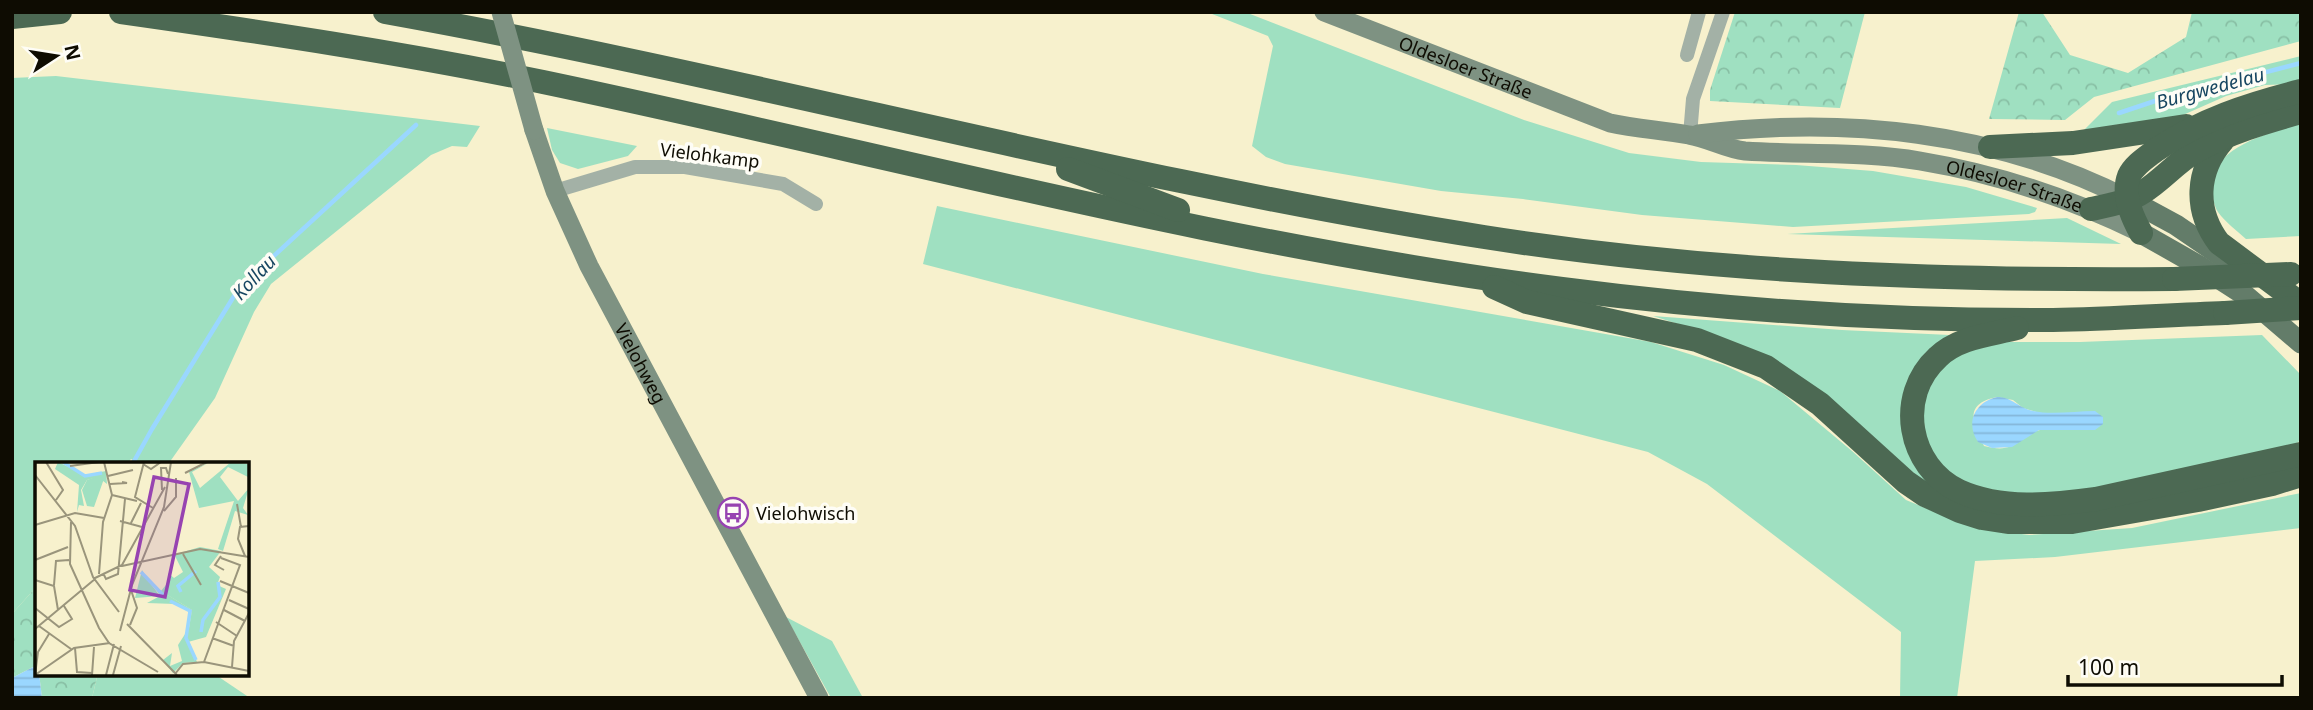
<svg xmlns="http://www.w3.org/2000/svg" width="2313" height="710" font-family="'Noto Sans',sans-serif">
<defs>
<pattern id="forest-crowns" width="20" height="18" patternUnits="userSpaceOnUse" patternTransform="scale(1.75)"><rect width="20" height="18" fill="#9fe0c1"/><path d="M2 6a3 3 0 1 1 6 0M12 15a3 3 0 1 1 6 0" fill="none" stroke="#88bfa4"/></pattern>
<pattern id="water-rules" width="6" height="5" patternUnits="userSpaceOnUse" patternTransform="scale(1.75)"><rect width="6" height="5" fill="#9ad7ff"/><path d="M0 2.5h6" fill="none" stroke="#84b7d9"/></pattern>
</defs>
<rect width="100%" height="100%" fill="#f7f1cd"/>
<g fill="#9fe0c1" fill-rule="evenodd">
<polygon points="1207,12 1245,12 1524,120 1629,153 1701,162 1796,165 1873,171 1966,187 2037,208 2035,212 2029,214 1793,227 1642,215 1523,199 1441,191 1285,164 1266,157 1252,146 1273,46 1268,36"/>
<polygon points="2301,56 2301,84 2265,85 2226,96 2174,119 2078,136 2112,102"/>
<polygon points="56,76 480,126 467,147 452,146 431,155 271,284 254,312 215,398 169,463 138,463 131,459 128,463 37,463 37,586 12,614 12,78"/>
<path d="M2301 123V236L2246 239C2237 231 2225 222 2218 212 2214 206 2213 199 2212 191 2206 148 2270 133 2301 123Z"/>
<polygon points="547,128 637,146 628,156 578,169 560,163 552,150"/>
<polygon points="937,206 1263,274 1651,342 1724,365 1780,391 1852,451 1906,500 1967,525 1999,531 2029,535 2132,528 2301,493 2301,528 2055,557 1975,561 1957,698 1900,698 1901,632 1707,484 1648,452 923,264"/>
<polygon points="2067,218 2121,244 1787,234"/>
<polygon points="1653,316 1842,330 1950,335 1908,384 1945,496 1716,336"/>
<path d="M2262 335 2301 375V440L2282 453 2097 492 1997 495 1952 478 1926 448 1922 396 1952 354 2000 342H2080ZM1997 397 2013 400 2023 408 2095 430C2079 430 2055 427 2040 430 2017 436 2018 455 1984 446 1973 423 1963 404 1997 397Z"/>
<polygon points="786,617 832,641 863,698 831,698"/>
<polygon points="98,673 213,673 250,698 92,698"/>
</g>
<g fill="url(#forest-crowns)">
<polygon points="1735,12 1865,12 1840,108 1710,101 1710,90"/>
<polygon points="2019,12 2042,12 2070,55 2128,73 2186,37 2192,12 2301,12 2301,41 2094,97 2065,120 1989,119"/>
<polygon points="37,586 37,670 33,667 12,678 12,614"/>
<polygon points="39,673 98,673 92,698 42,698"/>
</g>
<g fill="url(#water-rules)">
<path d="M1997 397C2013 397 2018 408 2033 411 2052 415 2075 411 2095 411L2103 417V424L2095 430H2039L2012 447 1992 448 1978 442C1965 423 1975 402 1997 397Z"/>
<polygon points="33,667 37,670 37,673 39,673 42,698 12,698 12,678"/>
</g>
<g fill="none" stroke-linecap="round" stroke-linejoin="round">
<g stroke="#9ad7ff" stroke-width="4.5">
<polyline points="2119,113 2158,100 2301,63"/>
<polyline points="133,463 152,429 239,288 416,125"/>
</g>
<g stroke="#a3b1a6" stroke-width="14">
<polyline points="1687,55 1699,12"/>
<polyline points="1690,135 1693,99 1723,12"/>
<polyline points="555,191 635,167 685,167 783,184 816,204"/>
</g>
<g stroke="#7e9282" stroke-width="19">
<path id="s1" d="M1324 12 1610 123C1637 129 1663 130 1689 135 1708 138 1726 149 1745 151 1803 155 1862 151 1920 161 1998 174 2070 198 2141 233"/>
<path id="s2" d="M534 130 555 191 589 266 819 698"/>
<path d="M1698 134C1844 116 1995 131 2128 199"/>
</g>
<g stroke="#637c69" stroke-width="21">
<polyline points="2128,199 2176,225 2230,262"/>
<polyline points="2141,233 2201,267 2246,296 2301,343"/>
</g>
<g stroke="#4c6953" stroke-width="24">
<path d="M121 12C262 32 404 53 543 82 882 153 1218 245 1562 289 1724 310 1890 321 2053 320 2110 319 2168 315 2225 313"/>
<path d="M385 12C753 78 1114 179 1484 237 1713 273 1943 281 2174 279"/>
<polyline points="12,17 60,12"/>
<path d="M2223 140C2196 171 2194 210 2219 243L2301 304"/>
<polyline points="1990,147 2073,143 2186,126"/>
<polyline points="1068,169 1178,210"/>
<path d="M2091 209C2109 205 2128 202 2143 192 2161 181 2176 163 2194 152 2227 133 2265 122 2301 112"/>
<path d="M2141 233C2132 217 2122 194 2129 176 2134 165 2147 157 2156 150 2200 120 2249 104 2301 91"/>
<polyline points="1494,287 1527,302 1697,340 1766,367 1820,404 1906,482 1925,495 1960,511 1982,518 2008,522 2072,522 2198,500 2272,484 2301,475"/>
<path d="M2017 328C1990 335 1959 337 1938 357 1895 396 1908 467 1959 491 2001 510 2052 505 2096 499L2301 454"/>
</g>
<polyline stroke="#7e9282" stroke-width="19" points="501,12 534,130"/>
<g stroke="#4c6953" stroke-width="24">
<polyline points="2174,279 2291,274"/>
<polyline points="2225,313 2301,308"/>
</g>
</g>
<defs>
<g id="bus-ring" transform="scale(1.575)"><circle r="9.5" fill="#fefdf6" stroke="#9743b1" stroke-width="1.5"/><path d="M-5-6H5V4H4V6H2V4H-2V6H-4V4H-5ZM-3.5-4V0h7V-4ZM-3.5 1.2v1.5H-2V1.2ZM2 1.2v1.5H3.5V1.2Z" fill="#9743b1"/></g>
</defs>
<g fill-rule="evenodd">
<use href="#bus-ring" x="733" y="513"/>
</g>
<g text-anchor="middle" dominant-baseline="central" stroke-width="7" stroke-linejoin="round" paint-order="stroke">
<g font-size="18" fill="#0e0c02" stroke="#fefdf6">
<text stroke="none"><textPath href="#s1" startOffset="152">Oldesloer Straße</textPath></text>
<text transform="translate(710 155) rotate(7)">Vielohkamp</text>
<text stroke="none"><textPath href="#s1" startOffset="718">Oldesloer Straße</textPath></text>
<text stroke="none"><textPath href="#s2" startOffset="257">Vielohweg</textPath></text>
</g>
<g font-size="18" fill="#0e0c02" stroke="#fefdf6" text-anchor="start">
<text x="756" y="513">Vielohwisch</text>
</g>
<g font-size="19" font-style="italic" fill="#174661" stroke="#fefdf6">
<text transform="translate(2210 88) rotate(-15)">Burgwedelau</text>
<text transform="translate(254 277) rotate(-47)">Kollau</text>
</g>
</g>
<g transform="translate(35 462)">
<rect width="214" height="214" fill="#f7f1cd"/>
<path d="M71 11 59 45 52 44 47 28 52 18ZM165 85 186 89 174 105 185 115 182 123 191 127 171 175 153 180 162 200 148 201 138 211 128 198 137 191 135 204 147 199 143 183 154 166 157 148 126 129 135 118 133 111 139 116 148 110 140 94H135ZM107 108 112 117 125 134 100 136Z" fill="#9fe0c1"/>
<path d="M175 0 157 10 165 26 196 0 213 2V15L193 5 185 15 203 39 214 26 208 46 213 53 200 49 188 89 183 87 199 39 164 46 154 10ZM120 125 157 148 154 166 155 149 140 142 112 141 125 134Z" fill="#9fe0c1"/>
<path d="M23 0 50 13 71 9 72 22 63 15 52 18 46 28 49 44 44 43 42 50 44 23 20 7Z" fill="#9fe0c1"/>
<path fill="none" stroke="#9ad7ff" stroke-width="3.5" d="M28 0 50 14 67 11M106 110 128 133M146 130 143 124 161 109M135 139 155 149 151 176 161 198M166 170 168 158 185 135 183 120"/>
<path fill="none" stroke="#9a957c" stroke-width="2" d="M11 0 28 28 21 38M109 0 100 35 118 46M108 2 116 7 126 0M35 4 64 0M150 11 172 0M0 13 40 64 58 115 84 150M73 14 98 8M75 22 92 21 87 20M127 28 126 6H131L133 12M77 33 102 39M202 42 206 65M129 49 141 35V16M85 59 107 65M36 60 35 102 64 166 74 181 123 210M96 61 106 41M0 63 40 51 69 56M148 92 166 123M186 94 180 103 189 108M210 94 203 77 205 65 214 64M0 98 33 85M87 104 165 87 214 95M68 111 71 117 83 112 90 37M64 112 68 60 77 33 69 0M58 117 87 103 130 25M0 118 19 124 23 148M185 119 214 131M19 123 21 99 34 98M194 138 214 147M0 146 24 165 37 157 29 144M189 148 210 159M181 160 202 174M92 162 142 213M95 163 102 146 96 128M4 164 36 187M0 167 60 117M85 169 97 123 129 45 136 0M177 176 199 184M40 186 42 210 57 211M169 200 205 103 186 96M197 205 199 179 214 151M140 212 148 202 169 200 214 209M0 213 39 186 75 181M0 213 3 190 14 172M57 213 59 185M71 213 79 182M78 213 86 184"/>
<path fill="#9743b1" fill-opacity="0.15" stroke="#9743b1" stroke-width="3.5" d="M119 15 154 22 130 135 95 128Z"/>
<rect width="214" height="214" fill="none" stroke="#0e0c02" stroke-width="3.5"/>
</g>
<rect width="2313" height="710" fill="none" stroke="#0e0c02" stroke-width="28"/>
<g transform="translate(56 56) rotate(78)" stroke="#fefdf6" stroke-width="5" paint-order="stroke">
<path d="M0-5L12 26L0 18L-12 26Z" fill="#0e0c02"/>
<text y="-10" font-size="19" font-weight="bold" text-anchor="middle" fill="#0e0c02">N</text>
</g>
<path d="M2068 675v10h214v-10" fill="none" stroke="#0e0c02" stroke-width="3.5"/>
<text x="2078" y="675" font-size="21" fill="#0e0c02" stroke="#fefdf6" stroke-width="5" paint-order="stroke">100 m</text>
</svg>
